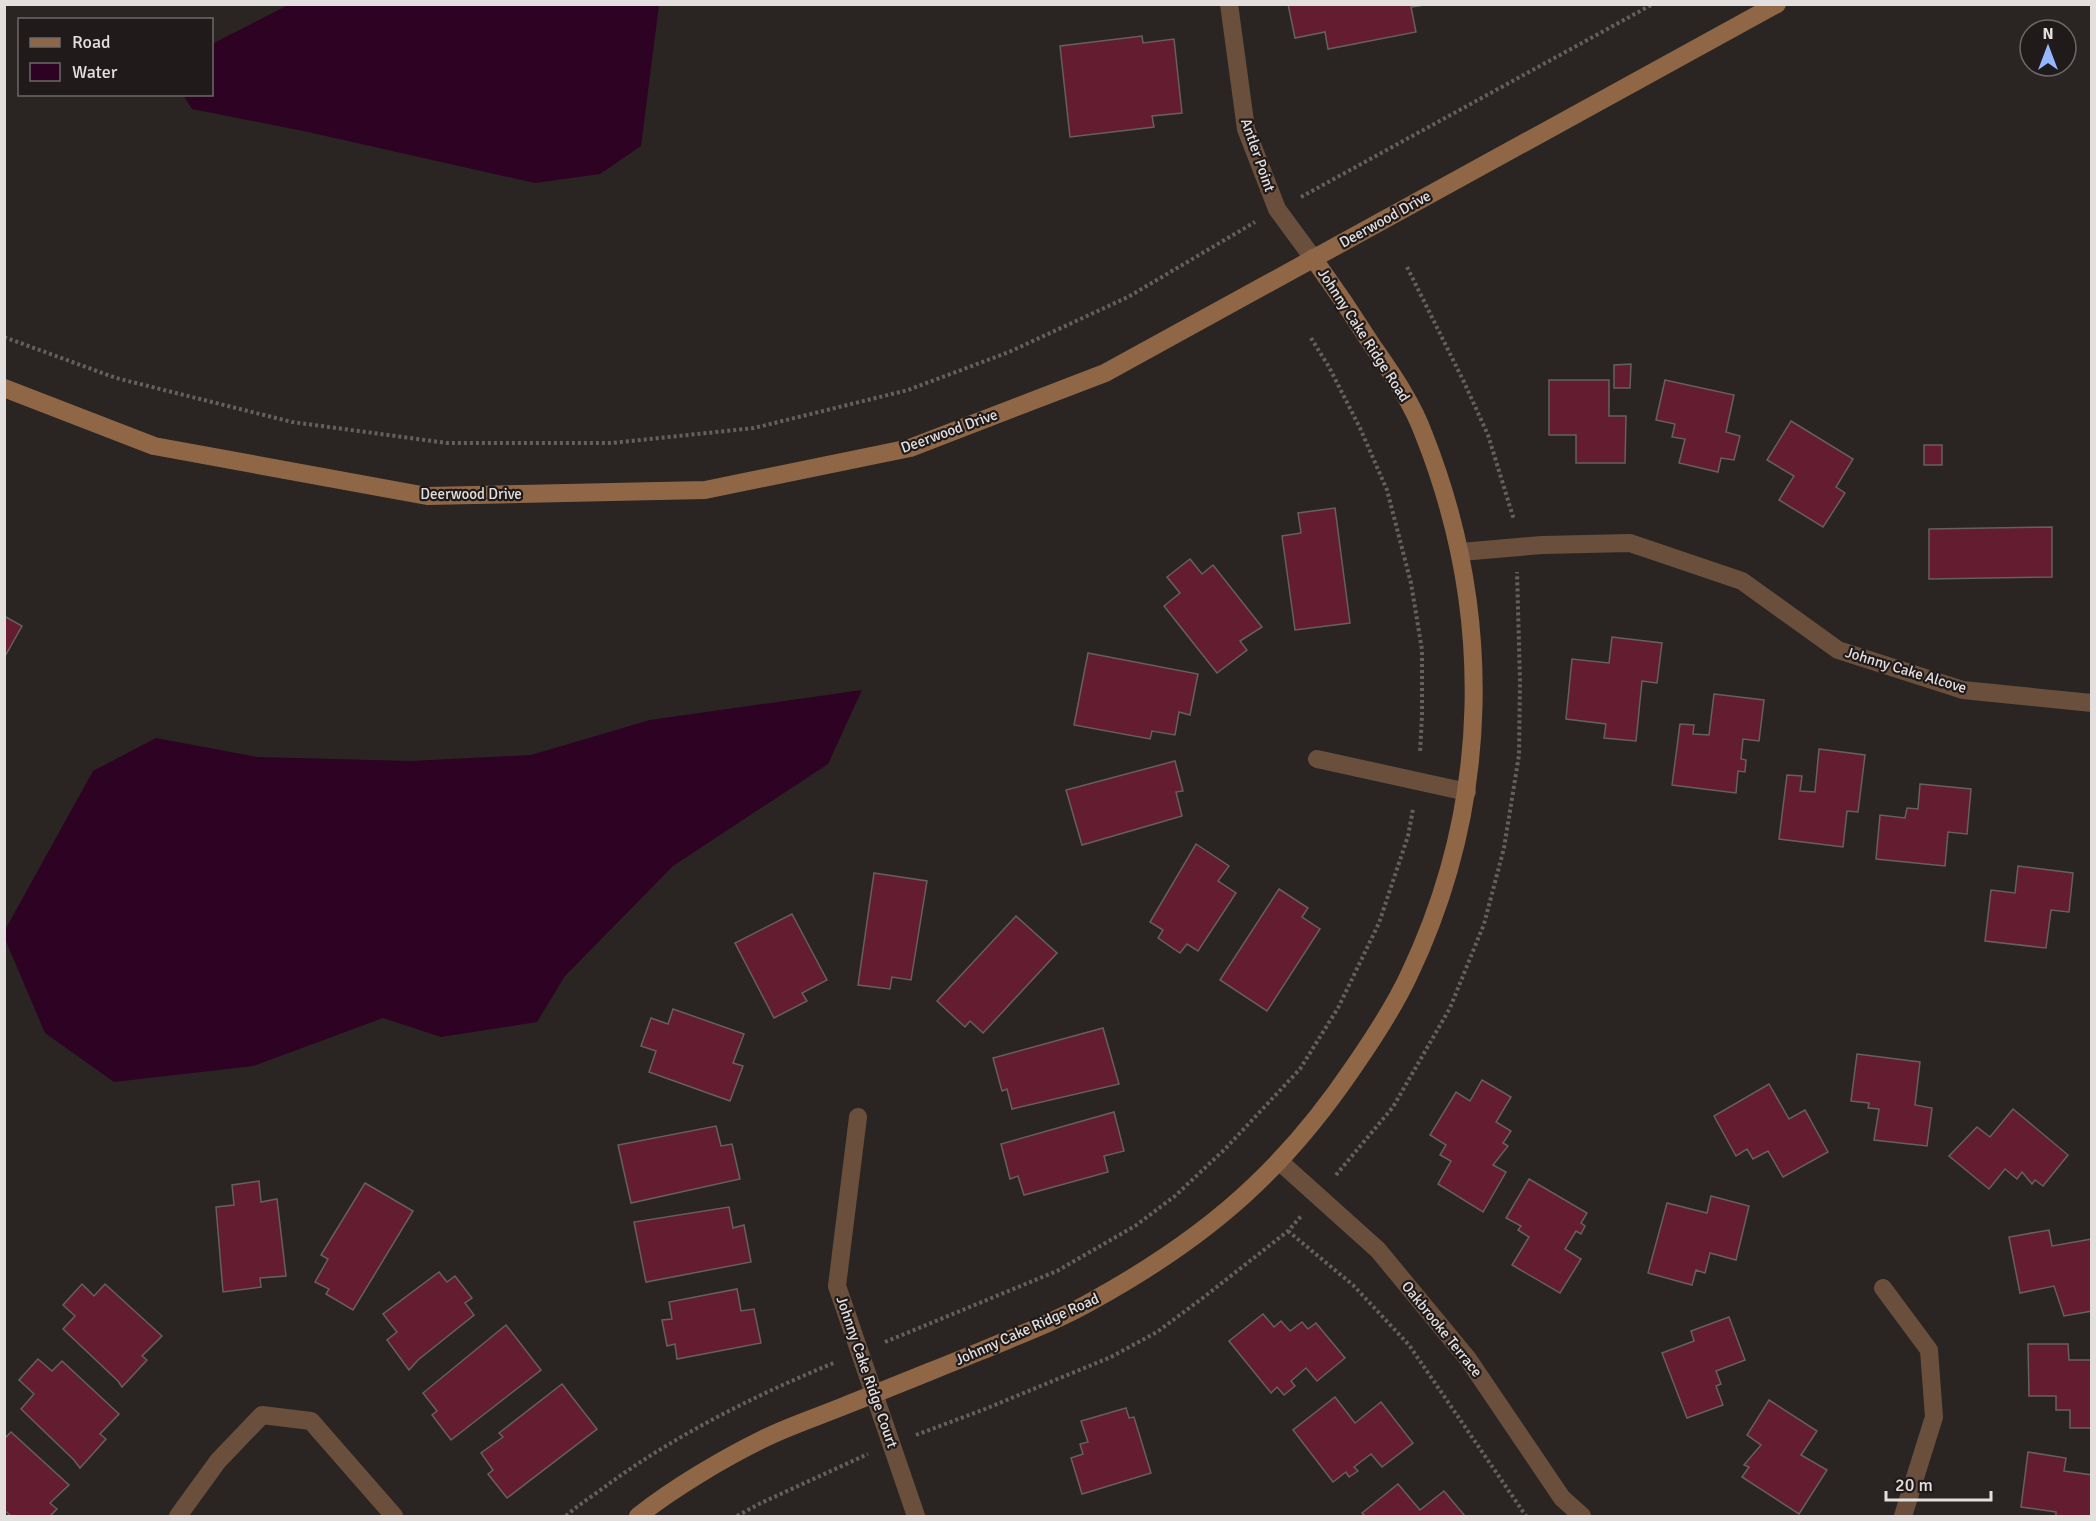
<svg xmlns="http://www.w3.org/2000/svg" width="2096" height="1521" font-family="Signika,sans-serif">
<rect width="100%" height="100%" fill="#2a2523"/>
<g fill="#2e0222">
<polygon points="288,5 659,5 641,146 600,174 535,183 308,132 192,109 183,95 212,94 212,44"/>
<polygon points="862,690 828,764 673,866 565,976 537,1022 441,1037 383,1018 253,1066 114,1082 45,1033 5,939 5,930 93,771 156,738 257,757 411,761 531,755 650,720"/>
</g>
<g fill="#641c31" stroke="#665f60" stroke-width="1.5">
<polygon points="1288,4 1424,4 1424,5 1411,7 1416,32 1328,49 1325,32 1295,38"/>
<polygon points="1142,36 1143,43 1174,39 1182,113 1152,116 1154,127 1070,137 1060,46"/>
<polygon points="1631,364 1630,388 1614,388 1614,365"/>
<polygon points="1549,380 1609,380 1609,416 1626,416 1625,463 1576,463 1576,435 1549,435"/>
<polygon points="1665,380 1734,395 1726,432 1740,436 1734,460 1721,458 1718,472 1679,463 1685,439 1672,437 1675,424 1656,420"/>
<polygon points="1791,421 1853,459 1836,487 1845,493 1823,527 1779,500 1794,476 1767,460"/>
<rect x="1924" y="445" width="18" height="20"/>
<polygon points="1335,508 1350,623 1295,630 1282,536 1301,533 1298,513"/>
<polygon points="2052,527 2052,577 1929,579 1929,529"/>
<polygon points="1190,559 1202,574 1213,565 1262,627 1240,641 1247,650 1217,673 1164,606 1180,593 1167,577"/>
<polygon points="4,616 22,626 4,658"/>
<polygon points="1612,637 1662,643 1657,683 1642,681 1636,741 1604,738 1606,724 1566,719 1572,659 1609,663"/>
<polygon points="1088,653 1198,674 1190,715 1179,712 1175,735 1152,731 1150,739 1074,725"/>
<polygon points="1714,694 1764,700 1759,741 1743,739 1741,759 1746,760 1745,772 1738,771 1736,793 1672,785 1680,724 1694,725 1693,734 1709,735"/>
<polygon points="1819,749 1865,755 1858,812 1847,811 1843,847 1779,839 1787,775 1802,776 1800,791 1815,792"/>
<polygon points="1175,761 1183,791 1176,792 1182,816 1082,845 1066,790"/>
<polygon points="1920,784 1971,789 1967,834 1948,832 1945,866 1876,859 1880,815 1905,818 1907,808 1918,809"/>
<polygon points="1196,844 1229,866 1218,881 1236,893 1198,951 1187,944 1180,953 1158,938 1163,930 1150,922"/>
<polygon points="2018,866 2073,873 2069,912 2051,910 2046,948 1985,941 1991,890 2015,893"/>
<polygon points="874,873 927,881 911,980 892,977 890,989 858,985"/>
<polygon points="1279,889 1308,908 1302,917 1320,929 1267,1011 1220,980"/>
<polygon points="792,914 827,980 802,993 807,1001 774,1018 735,943"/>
<polygon points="1016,916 1057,953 983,1033 970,1021 965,1027 937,1001"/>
<polygon points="673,1009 744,1034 733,1063 743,1066 730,1101 649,1072 656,1051 641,1046 651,1018 668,1024"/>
<polygon points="1103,1028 1119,1084 1012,1109 1007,1089 1002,1091 993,1058"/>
<polygon points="1857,1054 1920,1062 1915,1105 1932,1108 1927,1146 1874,1140 1879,1109 1868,1108 1869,1103 1851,1101"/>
<polygon points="1482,1080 1511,1097 1496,1122 1511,1131 1503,1143 1508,1146 1493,1165 1506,1172 1483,1212 1438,1184 1451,1161 1440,1155 1446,1145 1430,1135 1456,1092 1470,1101"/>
<polygon points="1769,1084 1789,1119 1805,1110 1828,1152 1783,1177 1768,1151 1753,1159 1747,1149 1736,1156 1714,1116"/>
<polygon points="2013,1109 2068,1155 2043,1186 2035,1180 2032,1184 2022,1172 2017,1179 2005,1169 1989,1189 1949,1156 1977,1127 1990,1137"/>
<polygon points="1114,1112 1124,1151 1104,1156 1108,1172 1024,1195 1018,1176 1010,1179 1001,1144"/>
<polygon points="716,1126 721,1146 732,1144 740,1179 631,1203 618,1145"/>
<polygon points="1529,1179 1587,1213 1581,1223 1585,1226 1581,1234 1576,1231 1565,1249 1581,1259 1560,1293 1512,1265 1529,1237 1518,1230 1521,1226 1506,1218"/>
<polygon points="259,1181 261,1202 277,1199 286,1276 260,1278 261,1287 223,1292 216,1207 234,1205 232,1185"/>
<polygon points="365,1183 413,1211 353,1310 326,1294 329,1289 315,1282 328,1259 321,1255"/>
<polygon points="1711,1196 1749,1206 1736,1260 1710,1253 1705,1273 1696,1270 1692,1285 1648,1273 1667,1203 1707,1213"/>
<polygon points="729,1207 733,1228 744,1225 751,1262 646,1282 634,1222"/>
<polygon points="2049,1230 2052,1246 2092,1239 2092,1311 2064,1316 2054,1286 2020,1293 2009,1237"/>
<polygon points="439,1272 447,1282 455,1276 472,1298 465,1303 474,1315 418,1360 409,1370 387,1340 397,1332 383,1314"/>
<polygon points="82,1284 94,1296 105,1284 162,1336 142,1356 147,1360 122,1387 118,1381 63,1329 75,1316 63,1305"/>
<polygon points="737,1289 741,1311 754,1309 761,1343 677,1359 675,1344 667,1346 662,1320 672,1319 669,1302"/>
<polygon points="1263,1314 1274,1327 1281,1321 1290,1331 1302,1322 1308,1329 1316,1323 1345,1358 1317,1381 1306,1368 1291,1381 1295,1386 1284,1395 1277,1387 1271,1393 1229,1341"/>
<polygon points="1729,1317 1745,1360 1716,1371 1721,1384 1716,1386 1723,1405 1687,1418 1662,1353 1694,1341 1691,1331"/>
<polygon points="506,1325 541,1370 451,1440 432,1415 437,1411 423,1393"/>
<polygon points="2028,1344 2068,1344 2069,1360 2092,1360 2092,1428 2070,1428 2070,1410 2056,1410 2056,1396 2029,1396"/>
<polygon points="38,1359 52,1371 62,1361 119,1414 100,1434 106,1439 80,1468 74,1460 21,1409 34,1394 19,1380"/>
<polygon points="562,1384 597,1429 507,1498 488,1474 493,1470 481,1453 503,1437 499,1433"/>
<polygon points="1335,1397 1355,1423 1381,1402 1413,1443 1382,1467 1371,1454 1354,1467 1358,1471 1349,1477 1346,1472 1333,1482 1293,1430"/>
<polygon points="1769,1400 1817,1431 1801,1455 1827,1470 1799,1514 1742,1477 1749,1467 1744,1465 1761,1445 1747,1435"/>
<polygon points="1126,1408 1129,1418 1134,1417 1151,1473 1082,1494 1071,1458 1083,1454 1080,1444 1088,1442 1081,1421"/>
<polygon points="11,1432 69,1485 50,1503 57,1509 50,1516 11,1516 4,1510 4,1439"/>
<polygon points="2028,1452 2066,1458 2064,1471 2092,1475 2092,1516 2056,1516 2056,1512 2021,1507"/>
<polygon points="1398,1484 1420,1510 1444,1491 1465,1516 1365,1516 1362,1513"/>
</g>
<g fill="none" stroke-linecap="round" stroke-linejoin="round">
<g stroke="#65605e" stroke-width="4" stroke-dasharray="3 3" stroke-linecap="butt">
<polyline points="1301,197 1653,4"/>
<polyline points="1407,267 1464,382 1488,435 1514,520"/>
<polyline points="4,337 116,378 292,422 447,443 612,443 754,428 908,390 1009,352 1128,297 1255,222"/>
<polyline points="1311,338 1329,367 1360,428 1387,490 1411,583 1422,650 1422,715 1420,753"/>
<polyline points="1336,1175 1393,1107 1450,1008 1484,924 1504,848 1519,755 1520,681 1517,572"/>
<polyline points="1288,1231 1353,1285 1409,1345 1526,1516"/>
<polyline points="885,1342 1057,1271 1135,1226 1175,1196 1225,1149 1300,1069 1338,1008 1379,923 1408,836 1413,809"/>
<polyline points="916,1435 985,1409 1111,1357 1157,1332 1204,1297 1288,1231 1302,1215"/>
<path d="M566 1516C579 1504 596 1494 610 1483 679 1433 758 1394 836 1362"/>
<polyline points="737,1516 759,1504 868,1454"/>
</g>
<g stroke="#6a503c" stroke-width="18">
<polyline points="1229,4 1246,129 1277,209 1313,258"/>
<polyline points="1461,552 1542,545 1630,543 1742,581 1838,650 1963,690 2092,703"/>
<polyline points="1317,759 1467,792"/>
<polyline points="858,1117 837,1286 916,1516"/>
<polyline points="1279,1161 1378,1250 1468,1359 1562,1498 1582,1516"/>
<polyline points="1883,1288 1929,1350 1934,1417 1903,1516"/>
<polyline points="178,1516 218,1461 262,1415 311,1421 394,1516"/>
</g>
<g stroke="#906746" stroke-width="18">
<polyline points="4,388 154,446 427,496 705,490 910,448 1105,373 1777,4"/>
<path d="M638 1516C674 1488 722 1459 763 1439 789 1426 817 1417 844 1406 890 1388 936 1369 981 1351 1019 1335 1057 1321 1092 1301 1150 1269 1207 1231 1255 1185 1293 1149 1326 1108 1355 1065 1375 1036 1394 1007 1409 975 1491 803 1494 612 1424 435 1412 402 1392 374 1372 345 1353 315 1334 287 1313 258"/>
</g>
</g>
<g text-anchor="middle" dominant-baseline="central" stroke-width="4.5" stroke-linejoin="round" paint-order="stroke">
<g font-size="15" fill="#e3dfde" stroke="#201b1a">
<text transform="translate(1258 155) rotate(71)">Antler Point</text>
<text transform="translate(1385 219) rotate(-29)">Deerwood Drive</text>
<text transform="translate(1364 335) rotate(57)">Johnny Cake Ridge Road</text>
<text transform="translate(949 431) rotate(-20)">Deerwood Drive</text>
<text x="471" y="494">Deerwood Drive</text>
<text transform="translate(1906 670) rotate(17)">Johnny Cake Alcove</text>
<text transform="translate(1027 1329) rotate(-24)">Johnny Cake Ridge Road</text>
<text transform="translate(1442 1329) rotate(51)">Oakbrooke Terrace</text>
<text transform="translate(867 1372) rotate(71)">Johnny Cake Ridge Court</text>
</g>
</g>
<rect width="2096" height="1521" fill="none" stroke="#e3dfde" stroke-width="12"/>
<rect x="18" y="18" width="195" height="78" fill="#201b1a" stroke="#6e6968" stroke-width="1.5"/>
<rect x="30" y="38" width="30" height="9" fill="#906746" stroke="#6e6968" stroke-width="1.5"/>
<text x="72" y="48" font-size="18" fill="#e3dfde">Road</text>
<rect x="30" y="63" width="30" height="18" fill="#2e0222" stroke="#6e6968" stroke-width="1.5"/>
<text x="72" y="78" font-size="18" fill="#e3dfde">Water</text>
<g transform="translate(2048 48)"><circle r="28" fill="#201b1a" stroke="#6e6968" stroke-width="1.5"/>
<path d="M0-4.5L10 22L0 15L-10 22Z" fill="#94b7fd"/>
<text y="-9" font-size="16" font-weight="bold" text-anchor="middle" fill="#e3dfde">N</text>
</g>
<path d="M1886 1491v9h105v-9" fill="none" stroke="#e3dfde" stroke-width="3"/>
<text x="1895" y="1491" font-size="18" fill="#e3dfde" stroke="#201b1a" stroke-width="4.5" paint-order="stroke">20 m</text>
</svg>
